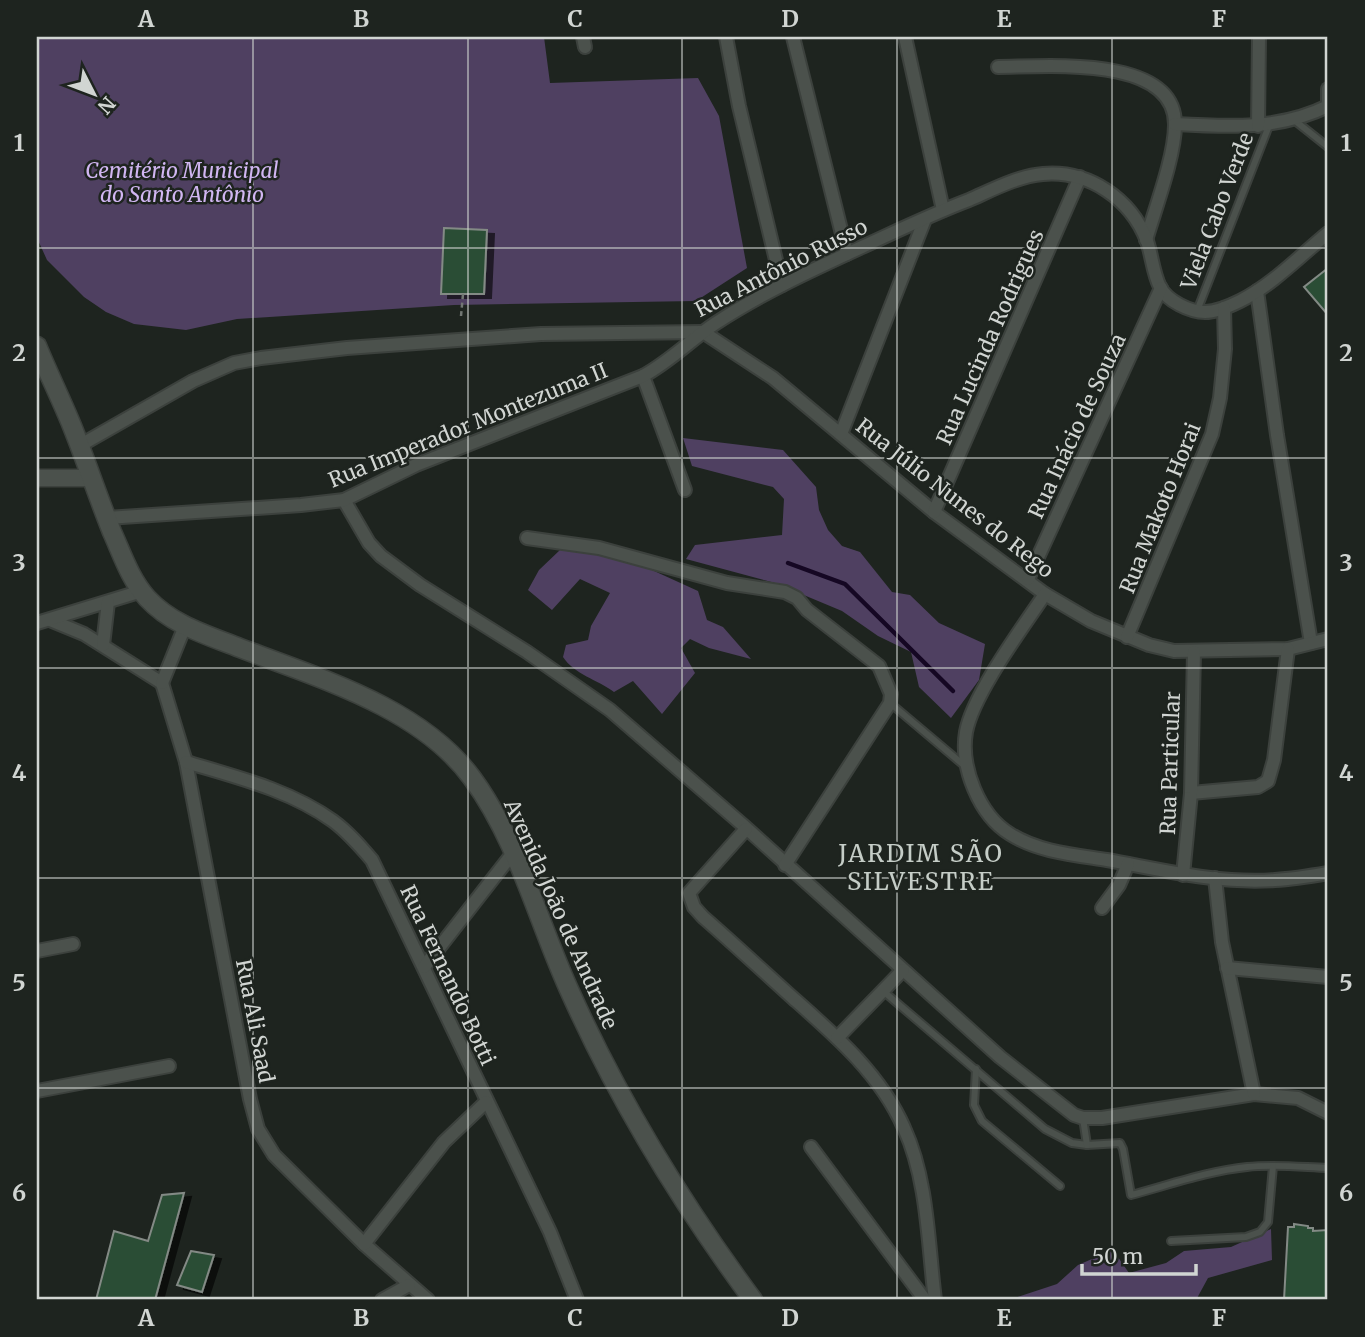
<svg xmlns="http://www.w3.org/2000/svg" width="1365" height="1337" font-family="Merriweather,serif">
<defs>
<filter id="shadow"><feDropShadow dx="7" dy="4" stdDeviation="0" flood-color="#0009"/></filter>
</defs>
<rect width="100%" height="100%" fill="#1e241f"/>
<g fill="#4f4061">
<polygon points="37,37 544,37 550,83 698,78 719,116 747,268 696,301 454,305 237,319 186,330 134,324 106,312 84,297 47,260 37,238"/>
<polygon points="683,438 783,450 816,487 819,510 828,530 842,546 860,552 892,592 910,595 939,623 985,644 979,680 951,718 919,687 911,652 878,636 842,611 775,583 686,559 695,545 782,535 784,499 773,487 692,466"/>
<path d="M582 548 641 565 698 591 707 620 723 627 751 659 709 648 690 639 681 648 695 673 662 714 633 681 614 692C598 680 574 674 563 657L566 645 588 640 591 626 610 593 580 579 552 610 528 590 539 570 560 550Z"/>
<polygon points="1271,1229 1272,1260 1208,1278 1196,1300 1008,1300 1057,1284 1078,1265 1113,1250 1129,1273 1166,1263 1184,1251 1231,1247"/>
</g>
<g fill="none" stroke-linecap="round" stroke-linejoin="round">
<polyline stroke="#150723" stroke-width="4.5" points="788,563 845,584 953,691"/>
</g>
<g fill="#2b4d36" stroke="#838a85" stroke-width="2" filter="url(#shadow)">
<polygon points="444,228 487,230 484,294 441,294"/>
<polygon points="1328,268 1328,315 1304,287"/>
<polygon points="184,1193 155,1300 96,1300 114,1231 148,1241 162,1195"/>
<polygon points="1294,1224 1308,1226 1308,1228 1313,1228 1313,1231 1328,1230 1328,1300 1284,1300 1288,1227 1294,1227"/>
<polygon points="191,1251 214,1255 202,1292 177,1285"/>
</g>
<g fill="none" stroke-linecap="round" stroke-linejoin="round">
<g stroke="#3c413d" stroke-width="10">
<g id="service">
<polyline points="1294,120 1328,147"/>
<polyline points="1197,311 1270,123"/>
<polyline points="890,703 966,767"/>
<path d="M883 991 1045 1129 1072 1143 1087 1145 1120 1143 1123 1149 1131 1195C1169 1185 1208 1171 1247 1167 1274 1164 1301 1167 1328 1168"/>
<polyline points="976,1069 974,1105 982,1121 1060,1186"/>
<polyline points="1083,1118 1087,1145"/>
<polyline points="1171,1241 1246,1237 1260,1232 1268,1222 1273,1166"/>
</g>
</g>
<g stroke="#3c413d" stroke-width="16">
<g id="minor">
<polyline points="583,37 585,47"/>
<polyline points="726,37 739,106 782,285"/>
<polyline points="793,37 847,254"/>
<polyline points="905,37 943,210"/>
<path d="M998 67C1044 67 1176 54 1175 125 1175 156 1155 209 1146 240"/>
<polyline points="1328,106 1328,89"/>
<path d="M1175 124C1228 127 1280 130 1328 106"/>
<polyline points="1258,126 1259,37"/>
<polyline points="1257,291 1277,435 1311,643"/>
<polyline points="703,332 773,378 934,512 1045,594 1091,621 1149,645 1174,651 1288,649 1328,639"/>
<polyline points="643,376 685,490"/>
<polyline points="841,434 925,219"/>
<polyline points="79,446 193,381 234,363 261,358 347,348 541,334 703,332"/>
<polyline points="344,500 369,543 381,556 420,585 527,652 610,710 744,826 1000,1057 1074,1115 1083,1118 1102,1118 1254,1094 1298,1098 1328,1113"/>
<polyline points="934,512 1080,177"/>
<path d="M107 518 301 505 344 500 416 465 643 376C672 360 690 340 716 323 762 293 812 270 862 247 897 231 932 214 969 200 992 190 1018 176 1043 174 1089 170 1131 199 1147 241 1152 256 1153 273 1160 287 1167 301 1190 312 1205 312 1217 312 1230 306 1240 301 1272 285 1300 256 1328 233"/>
<polyline points="527,538 599,548 727,583 785,592 797,598 807,610 879,666 891,694 890,703 785,865"/>
<polyline points="1028,579 1161,288"/>
<path d="M1045 594C1023 627 973 694 966 732 960 767 979 815 1010 834 1038 852 1075 855 1107 860 1163 870 1218 884 1275 880 1293 879 1311 876 1328 873"/>
<polyline points="50,620 84,634 162,683"/>
<polyline points="37,623 142,591"/>
<polyline points="1127,637 1212,434 1220,398 1225,349 1224,308"/>
<polyline points="103,645 108,602"/>
<polyline points="162,683 186,762 250,1099 258,1129 274,1155 364,1244 428,1300"/>
<polyline points="162,683 185,626"/>
<path d="M186 762C236 777 290 790 333 821 348 832 360 846 372 860L550 1232 577 1300"/>
<polyline points="1191,793 1258,787 1268,781 1274,760 1288,649"/>
<path d="M746 829 689 893 694 907 703 917C734 944 764 972 794 999 836 1036 881 1075 904 1128 928 1180 928 1244 935 1300"/>
<polyline points="1183,875 1191,793 1194,652"/>
<polyline points="1215,878 1222,942 1254,1094"/>
<polyline points="1102,908 1119,885 1128,864"/>
<polyline points="37,951 73,944"/>
<polyline points="424,967 513,853"/>
<polyline points="1227,968 1328,977"/>
<polyline points="837,1038 903,970"/>
<polyline points="37,1091 169,1066"/>
<polyline points="811,1147 925,1300"/>
<polyline points="364,1244 444,1142 486,1102"/>
<polyline points="382,1300 409,1285"/>
</g>
</g>
<g stroke="#3c413d" stroke-width="19">
<polyline id="tertiary" points="37,478 90,478"/>
</g>
<g stroke="#3c413d" stroke-width="21">
<path id="secondary" d="M37 346C48 373 61 399 72 426 86 461 98 497 112 532 122 554 130 579 147 598 172 625 207 635 240 648 318 678 420 707 472 778 519 842 538 923 571 994 620 1103 682 1204 753 1300"/>
</g>
<polyline stroke="#727773" stroke-width="2.5" stroke-dasharray="5 3.5" stroke-linecap="butt" points="461,316 463,294"/>
<use href="#service" stroke="#4b514c" stroke-width="6"/>
<use href="#minor" stroke="#4b514c" stroke-width="12"/>
<use href="#tertiary" stroke="#4b514c" stroke-width="16"/>
<use href="#secondary" stroke="#4b514c" stroke-width="18"/>
</g>
<path fill="none" stroke="#d1d5d2" stroke-width="2" stroke-opacity="0.55" d="M253 37V1300M468 37V1300M682 37V1300M897 37V1300M1112 37V1300M37 248H1328M37 458H1328M37 668H1328M37 878H1328M37 1088H1328"/>
<g text-anchor="middle" dominant-baseline="central" stroke-width="5" stroke-linejoin="round" paint-order="stroke">
<g font-size="21" font-style="italic" fill="#d1b6f2" stroke="#1e241f">
<text x="182" y="170">Cemitério Municipal<tspan x="182" dy="24">do Santo Antônio</tspan></text>
</g>
<g font-size="21" fill="#d1d5d2" stroke="#1e241f">
<text transform="translate(1217 211) rotate(-69)">Viela Cabo Verde</text>
<text transform="translate(781 268) rotate(-27)">Rua Antônio Russo</text>
<text transform="translate(990 337) rotate(-66)">Rua Lucinda Rodrigues</text>
<text transform="translate(468 425) rotate(-22)">Rua Imperador Montezuma II</text>
<text transform="translate(1077 426) rotate(-65)">Rua Inácio de Souza</text>
<text transform="translate(955 498) rotate(38)">Rua Júlio Nunes do Rego</text>
<text transform="translate(1160 508) rotate(-68)">Rua Makoto Horai</text>
<text transform="translate(1170 763) rotate(-88)">Rua Particular</text>
<text transform="translate(561 914) rotate(66)">Avenida João de Andrade</text>
<text transform="translate(448 975) rotate(65)">Rua Fernando Botti</text>
<text transform="translate(255 1021) rotate(79)">Rua Ali Saad</text>
</g>
<g font-size="24" letter-spacing="2" fill="#c5cdc7" stroke="#1e241f">
<text x="921" y="853">JARDIM SÃO<tspan x="921" dy="28">SILVESTRE</tspan></text>
</g>
</g>
<rect width="1365" height="1337" fill="none" stroke="#1e241f" stroke-width="77"/>
<g transform="translate(94 94) rotate(132)" stroke="#1e241f" stroke-width="5" paint-order="stroke">
<path d="M0-5L12 26L0 18L-12 26Z" fill="#d1d5d2"/>
<text y="-10" font-size="19" font-weight="bold" text-anchor="middle" fill="#d1d5d2">N</text>
</g>
<path d="M1082 1264v10h114v-10" fill="none" stroke="#d1d5d2" stroke-width="3.5"/>
<text x="1092" y="1264" font-size="21" fill="#d1d5d2" stroke="#1e241f" stroke-width="5" paint-order="stroke">50 m</text>
<rect x="38" y="38" width="1288" height="1260" fill="none" stroke="#d1d5d2" stroke-width="2.5"/>
<g font-size="23" text-anchor="middle" font-weight="bold" fill="#d1d5d2">
<text x="146" y="27">A</text>
<text x="361" y="27">B</text>
<text x="575" y="27">C</text>
<text x="790" y="27">D</text>
<text x="1004" y="27">E</text>
<text x="1219" y="27">F</text>
<text x="19" y="151">1</text>
<text x="1346" y="151">1</text>
<text x="19" y="361">2</text>
<text x="1346" y="361">2</text>
<text x="19" y="571">3</text>
<text x="1346" y="571">3</text>
<text x="19" y="781">4</text>
<text x="1346" y="781">4</text>
<text x="19" y="991">5</text>
<text x="1346" y="991">5</text>
<text x="19" y="1201">6</text>
<text x="1346" y="1201">6</text>
<text x="146" y="1326">A</text>
<text x="361" y="1326">B</text>
<text x="575" y="1326">C</text>
<text x="790" y="1326">D</text>
<text x="1004" y="1326">E</text>
<text x="1219" y="1326">F</text>
</g>
</svg>
